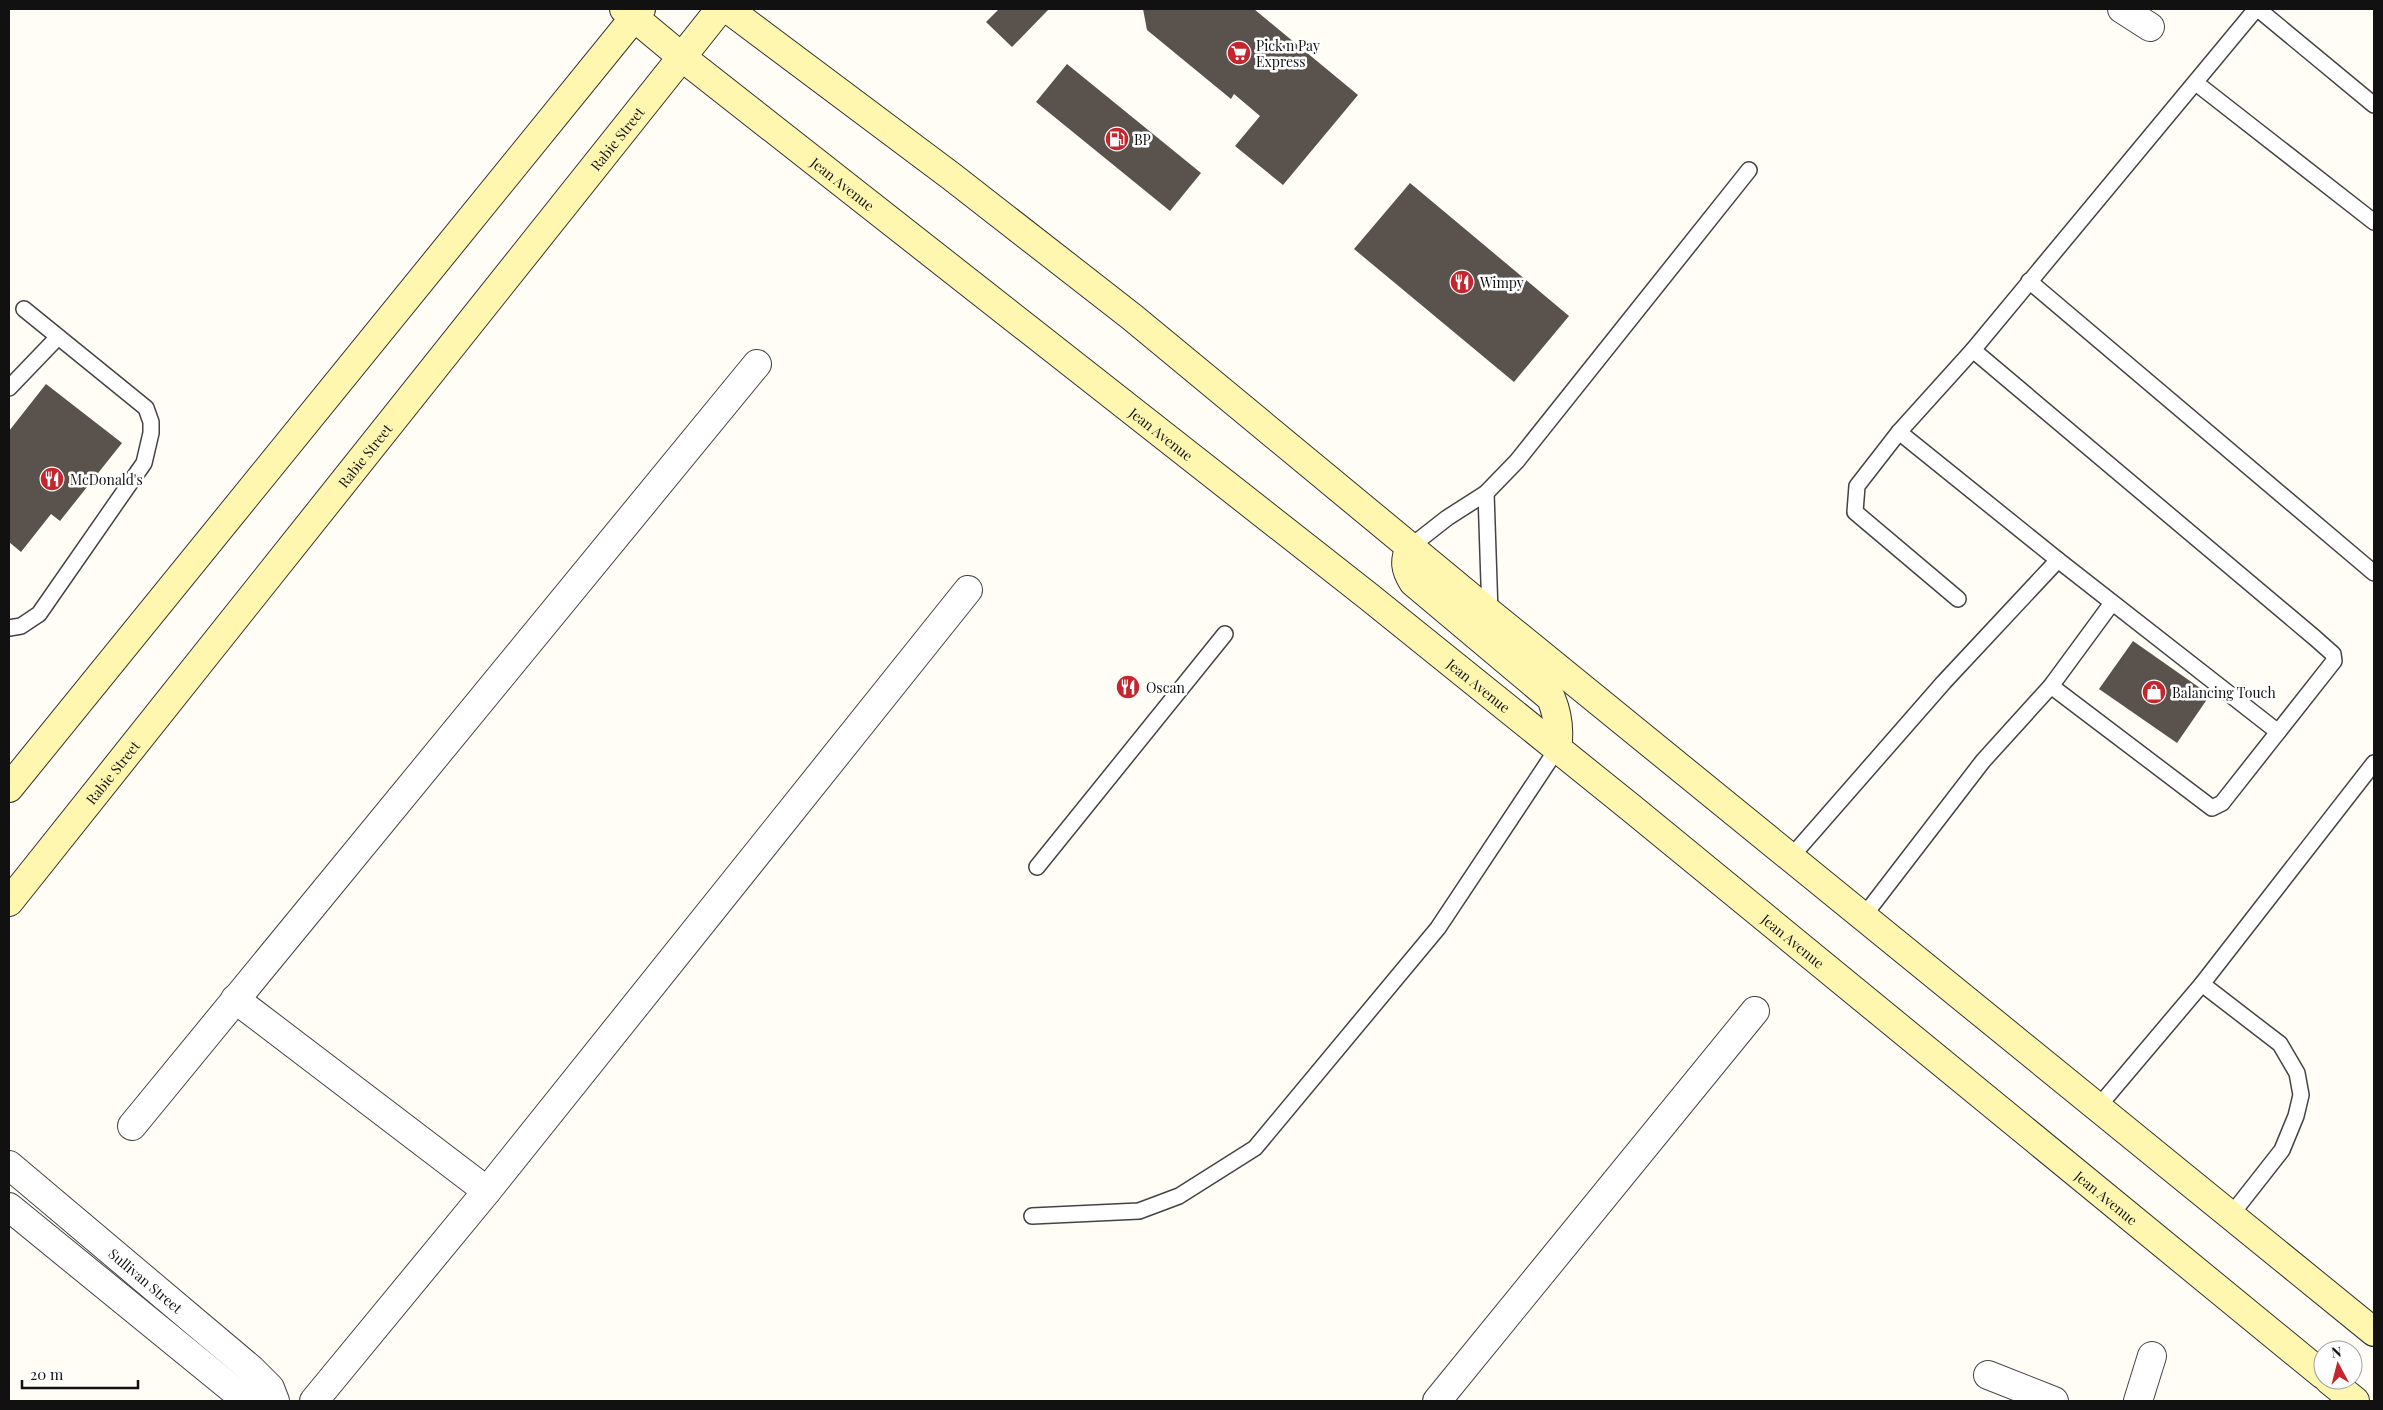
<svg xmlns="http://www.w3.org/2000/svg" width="2383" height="1410" font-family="'Playfair Display',serif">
<rect width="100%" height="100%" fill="#fffdf5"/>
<g fill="#5a524d">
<polygon points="999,9 1049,9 1012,47 986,22"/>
<polygon points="1143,9 1254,9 1358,95 1283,185 1235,146 1260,116 1234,94 1231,99 1147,30"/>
<polygon points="1067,64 1201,173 1170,211 1036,102"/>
<polygon points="1410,183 1569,316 1514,382 1354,249"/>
<polygon points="46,384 122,443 60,521 51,514 21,552 9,542 9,431"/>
<polygon points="2133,641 2210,695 2177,743 2099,689"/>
</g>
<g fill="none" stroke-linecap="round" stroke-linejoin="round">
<g stroke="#444" stroke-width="18">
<g id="lane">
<polyline points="2258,9 2374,105"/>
<polyline points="2196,83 2374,222"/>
<polyline points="2029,281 2374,573"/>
<polyline points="1973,350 2315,638 2333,654 2334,661 2222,803 2212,808 2051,686"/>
<polyline points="9,388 58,337"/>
<polyline points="1899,432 2058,560 2278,732"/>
<polyline points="1486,493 1490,613"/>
<polyline points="1410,547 1447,518 1486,493 1517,461 1749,170"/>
<polyline points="1958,599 1855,512 1857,486 1899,432 1973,350 2256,9"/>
<polyline points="9,628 21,626 39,614 144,463 151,433 151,422 146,408 24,309"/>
<polyline points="1791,857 1944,682 2058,560"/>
<polyline points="1037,867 1225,634"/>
<polyline points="1863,917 1983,761 2051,686 2112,603"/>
<polyline points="2202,984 2280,1044 2297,1073 2301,1095 2296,1116 2282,1150 2231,1215"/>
<polyline points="2098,1107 2202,984 2374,763"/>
<polyline points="1032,1216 1139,1211 1179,1196 1255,1148 1438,928 1557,749"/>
</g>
</g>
<g stroke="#444" stroke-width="30">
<g id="street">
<polyline points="2122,9 2150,27"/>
<polyline points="235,999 487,1191"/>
<polyline points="132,1126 757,364"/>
<path id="s1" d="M9 1165 251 1369 270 1388 275 1401"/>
<polyline points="9,1207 237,1393 253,1401"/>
<polyline points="1988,1375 2054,1401"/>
<polyline points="314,1401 487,1191 968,590"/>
<polyline points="1437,1401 1755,1011"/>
<polyline points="2138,1401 2152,1356"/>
</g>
</g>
<g stroke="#333" stroke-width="30">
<g id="secondary">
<path id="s2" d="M624 9 683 58 1368 596 1630 807 2323 1375"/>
<polyline points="728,9 951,176 1132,317 1490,613 2374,1332"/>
<path d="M1410 547C1404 561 1405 569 1413 582L1551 698C1558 715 1560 731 1557 749"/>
<polyline points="9,788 641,9"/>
<path id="s3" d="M9 902 720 9"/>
<polyline points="2329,1380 2355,1401"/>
</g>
</g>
<use href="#lane" stroke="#fff" stroke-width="15"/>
<use href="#street" stroke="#fff" stroke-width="28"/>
<use href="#secondary" stroke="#fff6b0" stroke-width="28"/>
</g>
<defs>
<g id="supermarket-disc" transform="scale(1.25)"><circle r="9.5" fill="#c4262e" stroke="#fff"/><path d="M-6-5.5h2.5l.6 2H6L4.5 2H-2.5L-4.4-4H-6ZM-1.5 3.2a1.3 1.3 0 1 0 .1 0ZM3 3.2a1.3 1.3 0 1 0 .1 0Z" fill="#fff"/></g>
<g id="fuel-disc" transform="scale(1.25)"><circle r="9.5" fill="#c4262e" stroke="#fff"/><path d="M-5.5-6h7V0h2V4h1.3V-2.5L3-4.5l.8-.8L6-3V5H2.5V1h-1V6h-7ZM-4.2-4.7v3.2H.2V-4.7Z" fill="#fff"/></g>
<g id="restaurant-disc" transform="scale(1.25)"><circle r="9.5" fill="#c4262e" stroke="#fff"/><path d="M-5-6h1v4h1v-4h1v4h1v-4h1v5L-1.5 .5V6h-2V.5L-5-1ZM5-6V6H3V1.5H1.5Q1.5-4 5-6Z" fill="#fff"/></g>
<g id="shop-disc" transform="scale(1.25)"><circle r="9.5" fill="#c4262e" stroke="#fff"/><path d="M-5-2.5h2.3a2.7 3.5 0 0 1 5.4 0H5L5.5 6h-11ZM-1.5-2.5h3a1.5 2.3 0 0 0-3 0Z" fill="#fff"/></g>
</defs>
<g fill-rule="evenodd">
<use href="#supermarket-disc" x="1239" y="53"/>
<use href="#fuel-disc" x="1117" y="139"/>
<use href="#restaurant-disc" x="1462" y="282"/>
<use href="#restaurant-disc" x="52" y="479"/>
<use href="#restaurant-disc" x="1128" y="687"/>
<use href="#shop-disc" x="2154" y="692"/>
</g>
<g text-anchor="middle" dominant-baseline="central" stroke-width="5" stroke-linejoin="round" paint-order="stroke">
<g font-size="14" fill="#111" stroke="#fff" text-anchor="start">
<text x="1256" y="45">Pick n Pay<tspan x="1256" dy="16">Express</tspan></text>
<text x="1134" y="139">BP</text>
<text x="1480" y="282">Wimpy</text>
<text x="70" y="479">McDonald's</text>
<text x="1146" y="687">Oscan</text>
<text x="2172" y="692">Balancing Touch</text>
</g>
<g font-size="14" fill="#111" stroke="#fff">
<text stroke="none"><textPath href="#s3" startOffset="976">Rabie Street</textPath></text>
<text stroke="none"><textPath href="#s2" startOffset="280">Jean Avenue</textPath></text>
<text stroke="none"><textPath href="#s2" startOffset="685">Jean Avenue</textPath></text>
<text stroke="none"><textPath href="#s3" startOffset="571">Rabie Street</textPath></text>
<text stroke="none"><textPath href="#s2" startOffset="1090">Jean Avenue</textPath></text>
<text stroke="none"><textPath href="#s3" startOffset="166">Rabie Street</textPath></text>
<text stroke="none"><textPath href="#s2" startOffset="1495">Jean Avenue</textPath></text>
<text stroke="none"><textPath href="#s2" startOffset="1900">Jean Avenue</textPath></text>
<text stroke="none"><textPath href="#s1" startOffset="179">Sullivan Street</textPath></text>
</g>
</g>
<rect width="2383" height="1410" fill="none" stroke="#111111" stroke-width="20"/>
<g transform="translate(2338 1365) rotate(353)"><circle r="24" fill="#ffffff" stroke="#a0a0a0"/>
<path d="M0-4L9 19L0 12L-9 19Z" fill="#c4262e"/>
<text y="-8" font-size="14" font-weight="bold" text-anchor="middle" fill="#111111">N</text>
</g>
<path d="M22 1380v8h116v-8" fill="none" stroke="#111111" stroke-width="2.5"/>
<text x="30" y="1380" font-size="15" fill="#111111" stroke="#ffffff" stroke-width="4" paint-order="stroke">20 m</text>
</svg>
